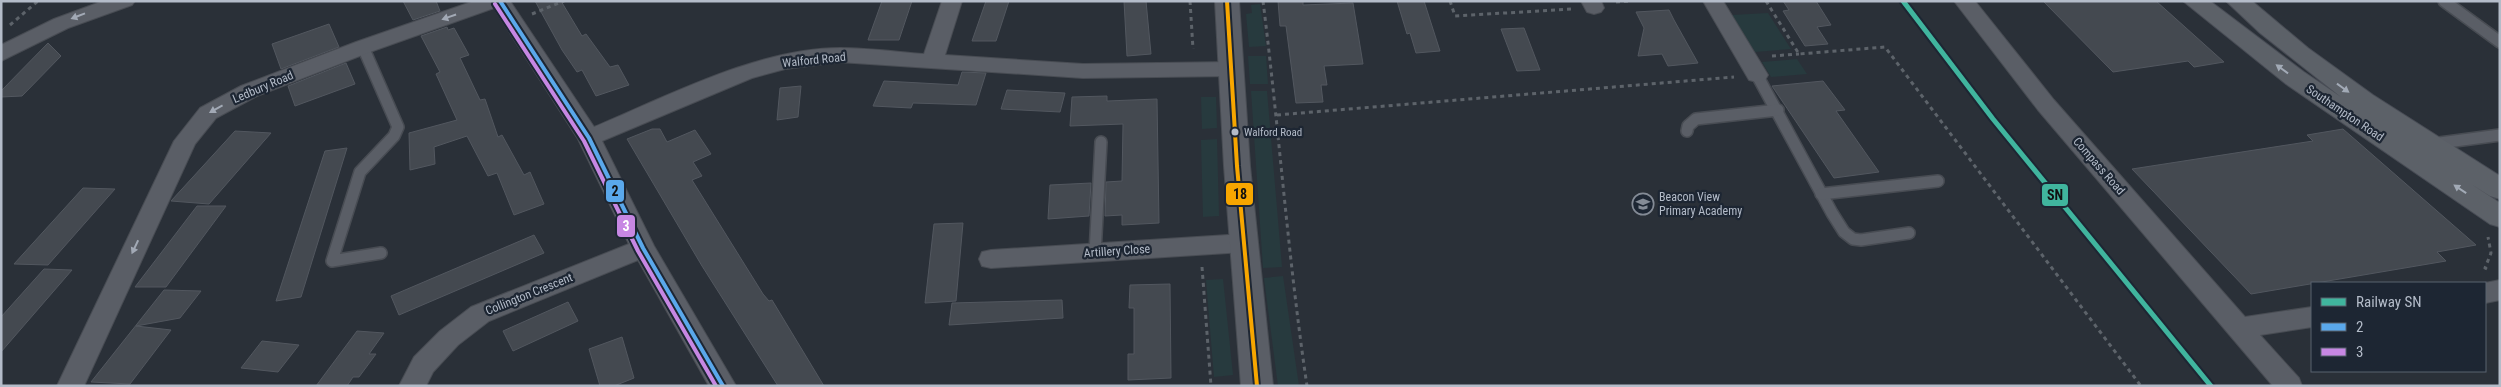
<svg xmlns="http://www.w3.org/2000/svg" width="2501" height="387" font-family="'Roboto Condensed',sans-serif">
<rect width="100%" height="100%" fill="#2a3038"/>
<g fill="#273a3e">
<polygon points="1260,4 1266,46 1249,47 1246,14 1252,13 1251,5"/>
<polygon points="1768,13 1791,49 1755,52 1732,15"/>
<polygon points="1248,56 1266,56 1268,84 1250,84"/>
<polygon points="1797,59 1807,74 1771,77 1762,62"/>
<polygon points="1251,91 1267,91 1282,267 1263,268"/>
<polygon points="1201,97 1216,97 1217,128 1202,129"/>
<polygon points="1217,139 1219,216 1203,217 1201,140"/>
<polygon points="1283,276 1299,386 1278,386 1264,278"/>
<polygon points="1223,279 1233,375 1214,377 1206,280"/>
</g>
<g fill="#444950" stroke="#52575f">
<polygon points="403,1 436,1 440,11 413,20"/>
<polygon points="535,1 561,1 582,36 586,34 610,67 618,65 629,85 596,96 582,70 577,72 562,50"/>
<polygon points="882,1 912,1 899,40 868,40"/>
<polygon points="986,1 1009,1 996,41 972,41"/>
<polygon points="1124,1 1146,1 1151,54 1127,56"/>
<polygon points="1278,1 1303,1 1303,5 1353,3 1363,64 1324,66 1327,85 1321,85 1323,102 1296,103 1286,26 1280,26"/>
<polygon points="1397,1 1424,1 1440,51 1416,53 1410,33 1407,34"/>
<polygon points="1783,1 1816,1 1831,25 1817,27 1828,44 1805,46 1783,11 1789,10"/>
<polygon points="2043,1 2156,1 2224,62 2194,67 2188,61 2113,72"/>
<polygon points="1669,10 1674,20 1698,63 1668,66 1662,54 1638,56 1644,28 1636,12"/>
<polygon points="329,24 339,47 281,69 272,44"/>
<polygon points="447,27 448,30 454,28 469,55 460,58 480,100 485,99 498,137 502,135 524,175 530,172 544,204 514,215 497,173 488,176 467,136 434,147 435,164 410,170 409,133 457,120 436,74 440,72 421,36"/>
<polygon points="1524,28 1540,70 1517,71 1501,29"/>
<polygon points="48,43 61,56 22,96 1,97 1,91"/>
<polygon points="346,63 355,84 295,106 288,86"/>
<polygon points="962,72 986,73 976,105 913,103 911,108 873,106 884,81 958,85"/>
<polygon points="1823,81 1845,110 1836,111 1879,172 1834,178 1772,86"/>
<polygon points="801,86 798,117 777,120 780,88"/>
<polygon points="1007,90 1065,93 1060,112 1001,109"/>
<polygon points="1107,96 1107,101 1157,99 1159,223 1122,225 1122,215 1105,216 1106,182 1122,181 1123,124 1070,126 1072,97"/>
<polygon points="652,129 660,129 667,142 695,130 711,154 693,162 702,176 692,180 763,294 769,301 772,300 824,386 778,386 702,266 627,139"/>
<polygon points="2343,129 2476,245 2437,252 2446,261 2251,294 2132,169 2313,141 2307,135"/>
<polygon points="235,131 271,133 209,204 171,201"/>
<polygon points="347,148 301,297 276,301 325,151"/>
<polygon points="1091,183 1089,216 1048,219 1050,185"/>
<polygon points="83,188 115,189 48,265 14,264"/>
<polygon points="197,206 226,206 166,287 135,287"/>
<polygon points="963,223 956,301 925,303 934,224"/>
<polygon points="534,235 544,253 399,315 391,296"/>
<polygon points="44,269 72,270 1,352 1,317"/>
<polygon points="1170,284 1171,378 1128,380 1128,354 1134,354 1134,308 1129,308 1130,285"/>
<polygon points="164,290 201,291 180,318 136,326 171,330 130,384 91,382"/>
<polygon points="1062,300 1063,318 949,325 952,303"/>
<polygon points="568,302 578,321 513,351 503,331"/>
<polygon points="357,331 384,333 369,354 376,354 359,377 353,377 347,386 316,386"/>
<polygon points="622,337 634,378 614,386 600,386 589,349"/>
<polygon points="262,341 299,345 278,372 241,368"/>
</g>
<g fill="none" stroke-linecap="round" stroke-linejoin="round">
<g stroke="#484c53" stroke-width="14">
<g id="service">
<polyline points="2444,1 2500,42"/>
<polyline points="363,47 398,127 394,136 360,172 332,261 381,253"/>
<polyline points="1757,75 1832,213 1844,232 1853,239 1861,240 1909,233"/>
<polyline points="1687,131 1688,126 1696,119 1778,110"/>
<polyline points="2432,144 2500,135"/>
<polyline points="1821,194 1938,181"/>
<polyline points="1095,253 1101,142"/>
</g>
</g>
<g stroke="#484c53" stroke-width="2">
<g id="minor">
<polygon points="103,1 135,1 132,5 68,28 1,61 1,45 54,19"/>
<path d="M474 1H510L594 127C668 96 759 48 840 48 868 48 897 52 924 54L942 1H962L945 55 1083 64 1232 62 1240 64 1243 69 1240 74 1232 76 1083 78 839 62 785 69 752 78 602 141 654 246 736 386H709L638 260 489 321 458 345 433 372 426 386H399L414 357 440 331 471 307 629 244 578 139 494 8 370 52 257 96 216 118 195 144 84 386H57L174 141 200 108 241 86 356 42Z"/>
<polygon points="1581,1 1601,1 1604,8 1601,12 1594,14 1587,12"/>
<polygon points="1703,1 1723,1 1768,75 1765,80 1757,82 1749,80"/>
<polygon points="1954,1 1975,1 2054,100 2245,317 2312,307 2312,327 2260,335 2299,378 2302,386 2273,386 2038,110"/>
<polygon points="1244,234 1253,237 1256,243 1253,249 1244,252 991,268 982,266 979,259 982,252 991,250"/>
<polygon points="2500,280 2500,300 2485,303 2485,283"/>
</g>
</g>
<g stroke="#484c53" stroke-width="2">
<polygon id="tertiary" points="1215,1 1239,1 1250,166 1273,386 1241,386 1224,166"/>
</g>
<g stroke="#484c55" stroke-width="2">
<polygon id="primary" points="2183,1 2210,1 2304,72 2341,97 2260,33 2226,1 2252,1 2308,48 2373,95 2500,176 2500,199 2490,196 2471,184 2500,203 2500,227 2490,224 2286,84"/>
</g>
<g stroke="#5d636a" stroke-width="3" stroke-dasharray="4 4" stroke-linecap="butt">
<polyline points="1190,1 1193,49"/>
<path d="M1263 1C1279 129 1288 258 1307 386"/>
<polyline points="1450,1 1455,16 1572,9"/>
<polyline points="1766,1 1799,54 1885,47 2141,386"/>
<polyline points="1616,2 1630,1"/>
<polyline points="532,14 564,1"/>
<polyline points="10,25 38,1"/>
<polyline points="1772,56 1799,54"/>
<polyline points="1277,115 1734,77"/>
<polyline points="1202,267 1211,386"/>
<polyline points="2487,269 2485,268 2491,253 2488,237"/>
</g>
<use href="#service" stroke="#5a5e66" stroke-width="11"/>
<use href="#minor" fill="#5a5e66" fill-rule="evenodd"/>
<use href="#tertiary" fill="#5a5e66" fill-rule="evenodd"/>
<use href="#primary" fill="#5c6168" fill-rule="evenodd"/>
<g stroke="#1d2633" stroke-width="8">
<polyline id="bus-1" points="500,1 589,138 643,248 723,386"/>
</g>
<g stroke="#1d2633" stroke-width="8">
<polyline id="bus-2" points="495,4 584,141 638,251 716,386"/>
</g>
<g stroke="#1d2633" stroke-width="8">
<polyline id="bus-3" points="1227,1 1237,166 1257,386"/>
</g>
<use href="#bus-1" stroke="#5aa8eb" stroke-width="4"/>
<use href="#bus-2" stroke="#c787e3" stroke-width="4"/>
<use href="#bus-3" stroke="#f7a600" stroke-width="4"/>
<g stroke="#1d2633" stroke-width="9">
<polyline id="rail-1" points="1903,1 1993,119 2211,386"/>
</g>
<use href="#rail-1" stroke="#40b59e" stroke-width="5"/>
</g>
<defs><path id="oneway-solid" d="M-6-.8H1V-3.2L6.5 0L1 3.2V.8H-6Z" transform="scale(1.25)"/></defs>
<g fill="#a2a9b5">
<use href="#oneway-solid" transform="translate(78 16) rotate(159)"/>
<use href="#oneway-solid" transform="translate(449 17) rotate(161)"/>
<use href="#oneway-solid" transform="translate(216 109) rotate(151)"/>
<use href="#oneway-solid" transform="translate(135 247) rotate(115)"/>
</g>
<g fill="#a2aab6">
<use href="#oneway-solid" transform="translate(2282 69) rotate(-144)"/>
<use href="#oneway-solid" transform="translate(2343 88) rotate(36)"/>
<use href="#oneway-solid" transform="translate(2460 189) rotate(-146)"/>
</g>
<defs>
<g id="school-ring" transform="scale(1.125)"><circle r="9.5" fill="#1d2633" stroke="#848b96" stroke-width="1.5"/><path d="M0-5L7-2L0 1L-7-2ZM-4 1L0 2.5L4 1V4Q0 6-4 4Z" fill="#848b96"/></g>
</defs>
<g fill-rule="evenodd">
<use href="#school-ring" x="1643" y="204"/>
</g>
<circle fill="#b4bcc9" stroke="#1d2633" stroke-width="2" cx="1235" cy="132" r="4.5"/>
<g text-anchor="middle" dominant-baseline="central" stroke-width="4.5" stroke-linejoin="round" paint-order="stroke">
<g font-size="11" fill="#b4bcc9" stroke="#1d2633" text-anchor="start">
<text x="1244" y="132">Walford Road</text>
</g>
<g font-size="12" fill="#b4bcc9" stroke="#1d2633">
<text transform="translate(814 60) rotate(-6)">Walford Road</text>
<text transform="translate(263 87) rotate(-23)">Ledbury Road</text>
<text transform="translate(2345 113) rotate(34)">Southampton Road</text>
<text transform="translate(2099 166) rotate(49)">Compass Road</text>
<text transform="translate(1117 251) rotate(-4)">Artillery Close</text>
<text transform="translate(529 294) rotate(-22)">Collington Crescent</text>
</g>
<g font-size="12" fill="#b4bcc9" stroke="#1d2633" text-anchor="start">
<text x="1659" y="197">Beacon View<tspan x="1659" dy="14">Primary Academy</tspan></text>
</g>
</g>
<g stroke="#1d2633" stroke-width="2">
<rect x="605" y="179" width="20" height="24" rx="5" fill="#5aa8eb"/>
<rect x="1225" y="182" width="29" height="24" rx="5" fill="#f7a600"/>
<rect x="2041" y="183" width="28" height="24" rx="5" fill="#40b59e"/>
<rect x="616" y="214" width="20" height="24" rx="5" fill="#c787e3"/>
</g>
<g font-size="14" text-anchor="middle" font-weight="bold" fill="#fff">
<text x="626" y="231">3</text>
</g>
<g font-size="14" text-anchor="middle" font-weight="bold" fill="#111">
<text x="615" y="196">2</text>
<text x="1240" y="199">18</text>
<text x="2055" y="200">SN</text>
</g>
<rect width="2501" height="387" fill="none" stroke="#b4bcc9" stroke-width="5"/>
<rect x="2311" y="282" width="175" height="90" fill="#1d2633" stroke="#59626f"/>
<rect x="2321" y="298" width="25" height="8" fill="#40b59e" stroke="#59626f"/>
<text x="2356" y="307" font-size="15" fill="#b4bcc9">Railway SN</text>
<rect x="2321" y="323" width="25" height="8" fill="#5aa8eb" stroke="#59626f"/>
<text x="2356" y="332" font-size="15" fill="#b4bcc9">2</text>
<rect x="2321" y="348" width="25" height="8" fill="#c787e3" stroke="#59626f"/>
<text x="2356" y="357" font-size="15" fill="#b4bcc9">3</text>
</svg>
